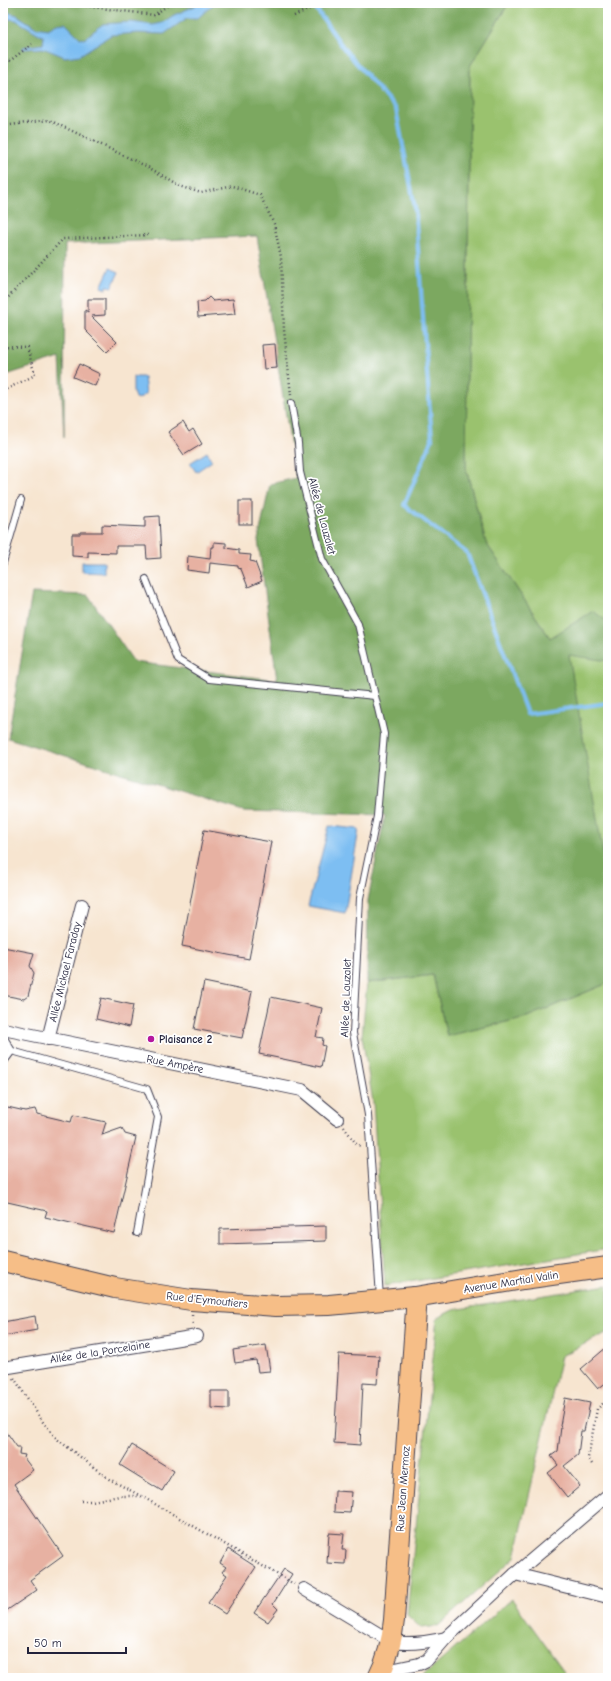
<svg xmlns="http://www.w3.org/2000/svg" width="611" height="1681" font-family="'Comic Neue',sans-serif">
<rect width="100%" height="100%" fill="#fff"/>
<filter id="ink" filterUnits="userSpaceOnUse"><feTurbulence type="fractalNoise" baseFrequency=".025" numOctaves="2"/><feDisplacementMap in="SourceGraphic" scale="8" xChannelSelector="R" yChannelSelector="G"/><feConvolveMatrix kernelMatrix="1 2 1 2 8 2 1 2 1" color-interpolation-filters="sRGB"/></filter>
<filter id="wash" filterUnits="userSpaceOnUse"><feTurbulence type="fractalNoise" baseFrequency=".012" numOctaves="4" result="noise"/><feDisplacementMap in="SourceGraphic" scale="16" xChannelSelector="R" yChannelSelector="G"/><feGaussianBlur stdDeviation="0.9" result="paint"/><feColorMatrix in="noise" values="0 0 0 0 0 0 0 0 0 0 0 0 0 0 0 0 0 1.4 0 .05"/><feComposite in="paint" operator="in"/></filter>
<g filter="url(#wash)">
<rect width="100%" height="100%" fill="#f7e5d0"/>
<g fill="#9ac26e" stroke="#5e7254">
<polygon points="509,3 608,3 608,903 550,638 486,543 466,469 470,66"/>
<polygon points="433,975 447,1036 527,1017 608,983 608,1249 385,1286 373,1102 362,1036 367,983"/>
<polygon points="608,1285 608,1332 561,1356 515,1557 438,1626 421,1628 407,1615 437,1318 453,1310"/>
<polygon points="512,1599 569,1678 421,1678"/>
</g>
<polygon fill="#7ba861" stroke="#4e654e" points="3,3 509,3 470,66 466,469 486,543 550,638 593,611 608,622 608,661 569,655 608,883 608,983 527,1017 447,1036 433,975 367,983 368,900 385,815 243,811 8,738 32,593 88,595 134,662 277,680 258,540 270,484 296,478 257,236 65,244 64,437 60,358 3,376"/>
<g fill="#7dbef2" stroke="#507096">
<polygon points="197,3 217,3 211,6 198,18 187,18 164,34 138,33 111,35 80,55 65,57 43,48 23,49 23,47 43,44 44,37 16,20 3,18 4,11 17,15 35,27 48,29 57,24 65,23 80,38 84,39 103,24 131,22 153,25 162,23 174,15 195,6"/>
<polygon points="110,268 119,272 112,287 107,286 106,289 101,287"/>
<polygon points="133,377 144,377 146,394 138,399 135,398 133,392"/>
<polygon points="207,452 212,461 196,472 190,463"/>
<polygon points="82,562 104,562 104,573 82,572"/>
<polygon points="329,826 359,829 345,913 308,906"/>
</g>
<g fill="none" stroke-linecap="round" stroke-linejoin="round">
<polyline stroke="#7dbef2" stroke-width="4" points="312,3 345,50 396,109 415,208 432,440 404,505 467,553 527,714 608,703"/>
</g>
<g id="blocks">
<g fill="#e7b1a2">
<polygon points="209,297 213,301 233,299 235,314 198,317 197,302 205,301"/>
<polygon points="88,299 105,299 105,315 91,316 117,342 107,352 85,330 85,310 88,312"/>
<polygon points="275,344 277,368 264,369 262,345"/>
<polygon points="79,364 100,374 95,386 73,377"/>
<polygon points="183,422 189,432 193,429 202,444 184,455 168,432"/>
<rect x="239" y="501" width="13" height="23"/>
<polygon points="159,516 161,558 147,559 146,546 116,546 116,553 88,552 88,557 72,556 72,534 80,534 80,532 102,532 102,525 145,527 145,517"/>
<polygon points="214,542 226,543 226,548 239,550 239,554 251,555 250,561 255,562 262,581 248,587 241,569 238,568 238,566 210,563 209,573 187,570 188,556 210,559 211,547 214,547"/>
<polygon points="204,830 271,842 249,959 182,946"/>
<polygon points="3,947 34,953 30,966 34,973 28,996 24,999 3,995"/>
<polygon points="204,982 252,992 242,1038 194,1029"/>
<polygon points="271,997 322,1008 316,1037 323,1038 322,1045 325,1046 321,1067 259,1054"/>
<polygon points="101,998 133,1005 129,1027 96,1019"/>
<polygon points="3,1106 25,1111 35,1109 37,1114 71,1122 73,1115 106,1122 102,1135 122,1128 125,1134 136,1137 114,1233 45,1217 47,1211 3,1201"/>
<polygon points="326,1226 326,1241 220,1244 220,1229"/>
<polygon points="35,1316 37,1330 3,1336 3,1322"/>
<polygon points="266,1345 270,1371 258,1372 256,1360 235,1363 233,1350"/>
<polygon points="608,1346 608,1381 598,1389 581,1369"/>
<polygon points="339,1354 379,1356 377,1384 363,1383 360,1445 334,1443"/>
<polygon points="211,1391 229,1391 229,1409 211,1408"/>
<polygon points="565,1398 590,1403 584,1431 581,1431 578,1455 564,1466 580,1486 567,1497 548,1473 558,1465 551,1456 558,1451 561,1427 560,1426"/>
<polygon points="3,1427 17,1447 20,1447 19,1454 25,1455 24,1458 33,1470 14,1484 63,1556 30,1580 37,1590 3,1613"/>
<polygon points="132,1445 174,1471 162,1491 120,1465"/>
<polygon points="335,1491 352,1492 350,1513 334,1512"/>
<polygon points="329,1533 344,1534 342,1550 346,1550 345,1564 327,1563"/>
<polygon points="228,1549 256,1567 225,1614 208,1603 227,1575 222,1572 226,1567 220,1563"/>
<polygon points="284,1569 292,1574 273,1604 278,1609 268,1622 254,1613"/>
</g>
</g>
</g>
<g filter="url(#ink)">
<use href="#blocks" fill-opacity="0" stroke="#423f51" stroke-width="1"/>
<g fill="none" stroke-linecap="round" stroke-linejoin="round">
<g stroke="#423f51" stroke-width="8">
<g id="lane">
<polyline points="291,403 298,443 300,472 322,559 358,624 384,734 377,816 360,898 353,1033 368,1115 380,1298"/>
<polyline points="3,563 21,500"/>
<polyline points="146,579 178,660 209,679 375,696"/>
<polyline points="3,1036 12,1051"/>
<polyline points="3,1063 12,1051 147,1089 158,1117 137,1233"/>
</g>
</g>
<g stroke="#423f51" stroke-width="14">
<g id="street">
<polyline points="3,1029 302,1090 337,1119"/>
<polyline points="48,1039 82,905"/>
<polyline points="3,1368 197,1336"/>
<polyline points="515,1574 608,1597"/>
<path d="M304 1589 392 1642C410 1645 428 1642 446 1638"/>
<polyline points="381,1672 419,1664 427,1660 446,1638 515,1574 608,1495"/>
</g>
</g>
<g stroke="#423f51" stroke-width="22">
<g id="primary">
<polyline points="3,1261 115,1288 191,1300 276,1306 329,1305 415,1297 523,1279 608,1267"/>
<path d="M378 1678C388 1659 392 1641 394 1620L416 1310 415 1297"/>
</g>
</g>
<g stroke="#423f51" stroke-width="2.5" stroke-dasharray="1 3" stroke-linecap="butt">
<polyline points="62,3 154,15 171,3"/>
<polyline points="294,16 322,3"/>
<polyline points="3,66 32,44"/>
<polyline points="3,126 49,120 148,167 180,186 201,193 232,186 260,195 274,224 281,257 284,330 291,395"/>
<polyline points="3,303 63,239 148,235"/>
<polyline points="3,346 27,347 35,375 3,391"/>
<polyline points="344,1127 357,1145 362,1146"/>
<polyline points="192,1315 193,1326"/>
<polyline points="14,1378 43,1422 57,1439 109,1479 141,1496 120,1496 92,1501 81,1501"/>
<polyline points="592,1464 588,1458 597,1409 608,1399"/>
<polyline points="141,1496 294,1584"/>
</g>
<use href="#lane" stroke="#fff" stroke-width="6"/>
<use href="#street" stroke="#fff" stroke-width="12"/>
<use href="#primary" stroke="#f6be87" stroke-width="20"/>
</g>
</g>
<circle fill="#b5179e" stroke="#fff" stroke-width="1.5" cx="151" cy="1039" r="4"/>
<g text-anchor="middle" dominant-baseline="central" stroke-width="3.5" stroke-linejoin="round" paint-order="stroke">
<g font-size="11" fill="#22223b" stroke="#fff">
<text transform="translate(322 516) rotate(75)">Allée de Lauzalet</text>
<text transform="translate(65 972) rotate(-76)">Allée Mickael Faraday</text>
<text transform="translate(346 998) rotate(-88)">Allée de Lauzalet</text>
<text transform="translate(175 1064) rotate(11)">Rue Ampère</text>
<text transform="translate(511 1282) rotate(-9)">Avenue Martial Valin</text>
<text transform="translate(207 1300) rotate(6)">Rue d'Eymoutiers</text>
<text transform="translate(100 1352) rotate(-9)">Allée de la Porcelaine</text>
<text transform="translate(403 1489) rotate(-86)">Rue Jean Mermoz</text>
</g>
<g font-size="11" font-weight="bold" fill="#22223b" stroke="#fff" text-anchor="start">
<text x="159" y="1039">Plaisance 2</text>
</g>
</g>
<rect width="611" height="1681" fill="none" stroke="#fff" stroke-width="16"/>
<path d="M28 1647v6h98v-6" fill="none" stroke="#22223b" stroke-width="2"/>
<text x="34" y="1647" font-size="12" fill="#22223b" stroke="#ffffff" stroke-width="3" paint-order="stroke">50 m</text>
</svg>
